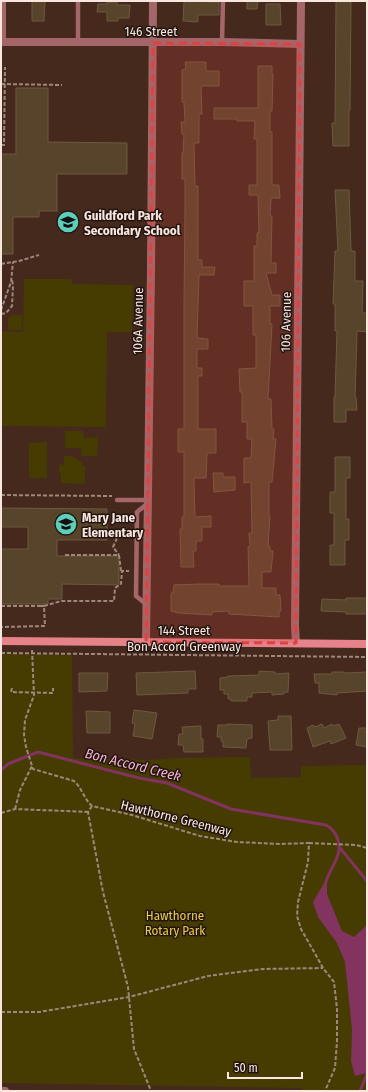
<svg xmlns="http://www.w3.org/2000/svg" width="368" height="1092" font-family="'Fira Sans Condensed',sans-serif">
<rect width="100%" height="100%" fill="#45291d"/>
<g fill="#463c02">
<polygon points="24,279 71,279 72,284 133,285 132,332 107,332 106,427 1,426 1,331 23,332"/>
<polygon points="12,315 22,315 22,330 8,330 8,319"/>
<polygon points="65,431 83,431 84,438 98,437 97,456 81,456 81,448 65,448"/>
<polygon points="47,442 47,478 29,478 29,443"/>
<polygon points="64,456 72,456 82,462 82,466 85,466 85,484 61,483 61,473 59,473 59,464 64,465"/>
<polygon points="1,654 72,655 73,758 148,760 177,758 250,757 251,778 301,777 301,767 303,766 367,765 367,1091 302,1091 301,1088 1,1083"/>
</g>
<polygon fill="#82335f" points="327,878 327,894 342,931 354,937 367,925 367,1073 355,1076 351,1061 352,1030 345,962 337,943 318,917 313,902"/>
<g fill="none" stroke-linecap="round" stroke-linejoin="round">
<g stroke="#82335f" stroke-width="3">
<path d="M1 770 8 764 38 752 139 778 167 783 231 809 326 825C333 829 336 833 338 840 343 856 330 867 326 882"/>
<polyline points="340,848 367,881"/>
<polyline points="360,1091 367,1074"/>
</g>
</g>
<g fill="#58432b" stroke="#6e5940">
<polygon points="32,1 45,1 44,21 32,21"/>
<polygon points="184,1 219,2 219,15 198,15 198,22 183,21"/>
<polygon points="247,1 258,1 257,9 247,9"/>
<polygon points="336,1 351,2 350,110 349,110 349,146 333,146 332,123 335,123"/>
<polygon points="107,2 117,2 117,5 130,5 129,18 118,18 118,21 107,21 107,12 97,12 98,4 107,4"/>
<polygon points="266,4 280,4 281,25 266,25"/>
<polygon points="185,62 206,62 206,71 219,71 219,86 201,86 202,114 199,114 199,143 194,143 195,186 198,186 198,260 202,260 202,267 215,267 214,275 199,275 197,338 208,339 208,349 197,349 197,368 202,368 202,376 198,376 198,429 216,429 216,453 207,453 206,478 194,478 195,517 211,516 211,527 202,527 202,541 196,541 196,551 193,551 194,567 181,567 180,529 182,529 182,517 184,517 184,452 178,452 178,429 184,429 184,304 185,207 185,179 182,179 182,153 183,153 184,134 182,134 181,122 185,122 184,102 182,102 182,70 186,69"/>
<polygon points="258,66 272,66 272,74 273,74 272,111 270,111 270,132 272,132 272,185 279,185 280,198 271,198 270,216 272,216 271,263 276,263 276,273 266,273 272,295 280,295 280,306 270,306 270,324 272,324 268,399 271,399 272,429 274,429 273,439 276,439 272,482 269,482 269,516 270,516 268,546 270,546 270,551 273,551 271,572 262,572 262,588 276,588 276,595 280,595 281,611 279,611 279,617 229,614 229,611 212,612 212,615 178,613 171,611 171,593 173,593 174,585 199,584 219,584 219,586 249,586 248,547 250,546 249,533 252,533 251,482 244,483 244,458 251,458 252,439 247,439 247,422 242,422 242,392 240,392 239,369 256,368 256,335 253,335 253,306 244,306 244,281 254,281 254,246 257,246 257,233 259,233 258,195 249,195 249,185 257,185 257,139 254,139 255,121 237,121 237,119 214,119 214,108 258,108"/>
<polygon points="16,88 48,88 48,142 127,143 127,174 57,174 57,211 39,211 39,217 13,217 13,254 1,254 1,154 16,154"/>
<polygon points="335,190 349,190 351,251 355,251 355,281 363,281 362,313 367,313 367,332 357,331 355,397 356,397 357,410 346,410 346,422 334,422 334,397 335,397 337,331 335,331 335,304 333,304 335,251 338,251"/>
<polygon points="335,457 350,457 350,478 346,478 346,519 349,519 349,540 345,540 345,565 330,565 330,545 334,545 334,513 330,513 330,492 335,492"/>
<polygon points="213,473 223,473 223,477 235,477 235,490 214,492"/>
<polygon points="1,508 107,509 107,540 57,540 57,556 119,556 119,585 62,584 62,599 48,599 48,604 1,604 1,549 28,549 28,527 1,527"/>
<polygon points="346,598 367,598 367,614 346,614 346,612 321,611 322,599 346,600"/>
<polygon points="195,671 196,689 188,689 188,693 137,695 136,673"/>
<polygon points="259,671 275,672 275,674 289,673 288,692 284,692 284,694 272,695 272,692 252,693 252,697 247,697 247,701 231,701 231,699 228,699 228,694 224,694 224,690 220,690 220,678 228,677 228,676 259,675"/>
<polygon points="332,672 344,672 344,673 367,672 367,691 337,693 337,695 319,693 319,683 315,683 314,674 332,674"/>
<polygon points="79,673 108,673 107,691 79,692"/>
<polygon points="134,710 157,713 152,739 133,736 135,724 132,723"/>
<polygon points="86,711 110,712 110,733 87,733"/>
<polygon points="278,716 291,716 292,750 270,750 268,721 278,720"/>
<polygon points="227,724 252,725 252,738 247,739 246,748 223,747 223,741 221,741 221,737 217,737 218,725 227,725"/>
<polygon points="322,724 324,728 332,724 333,726 339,724 346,738 331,744 330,741 313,747 307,728 313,725 315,727"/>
<polygon points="201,726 201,739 203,739 203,752 184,752 183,745 178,745 179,734 183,734 182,727"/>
<polygon points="359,728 367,728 367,747 356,745"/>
</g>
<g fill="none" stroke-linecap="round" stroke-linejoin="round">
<g stroke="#9e877d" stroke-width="2" stroke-dasharray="4 2" stroke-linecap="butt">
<polyline points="1,84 62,85"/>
<polyline points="1,145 4,145 5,67"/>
<polyline points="1,264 19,261 39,255"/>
<polyline points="1,310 11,282 13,262"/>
<polyline points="1,314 6,313 12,306 13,286 12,280"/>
<polyline points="1,495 112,496"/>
<polyline points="117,538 113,547 119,555"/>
<polyline points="65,555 119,555 121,571"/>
<polyline points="1,606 41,606"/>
<polyline points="44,606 61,601 114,601 115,588 121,584 122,571 129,571"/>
<polyline points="1,625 1,627 45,626 44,606 41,606 40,604"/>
<path d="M32 650 34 695 25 720 24 735 26 747 33 769 74 781C82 788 84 799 92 806L132 815 200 836 237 842 280 844 309 843 308 862 298 902 297 916 301 929 309 943 323 968 334 982 337 1009V1041L335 1068 325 1091"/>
<polyline points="1,653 367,657"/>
<polyline points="12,688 11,692 53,693 53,688"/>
<polyline points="92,806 88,812 103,892 128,987 134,1049 151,1091"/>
<polyline points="15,809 20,790 32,766"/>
<polyline points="1,813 15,809 88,812"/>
<polyline points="309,843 356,845 367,848"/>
<polyline points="1,1012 39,1012 129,997 208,976 263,969 323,968"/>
</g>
<g stroke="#a5666a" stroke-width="4.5">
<polyline points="78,42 78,1"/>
<polyline points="222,42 223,1"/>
<polyline points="117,500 149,500"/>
<polyline points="146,604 136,596 137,512 147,504"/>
</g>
<g stroke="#a5666a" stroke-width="8">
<polyline points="1,42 222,42 300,44"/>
<polyline points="2,42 2,1"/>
<polyline points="146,642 151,270 153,1"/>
<polyline points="296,643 295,626 301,1"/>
<polyline points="1,1091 5,1091"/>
</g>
<polyline stroke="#e6828a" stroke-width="8" points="1,641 367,644"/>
</g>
<path fill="#db4443" fill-opacity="0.2" stroke="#db4443" stroke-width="3" stroke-dasharray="8 5" stroke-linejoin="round" d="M153 43 300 44 296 643 146 642Z"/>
<defs>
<g id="school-disc" transform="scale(1.15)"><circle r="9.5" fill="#5dceb9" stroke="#221510"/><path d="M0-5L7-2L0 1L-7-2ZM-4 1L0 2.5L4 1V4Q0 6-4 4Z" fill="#111"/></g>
</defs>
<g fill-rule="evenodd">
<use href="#school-disc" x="68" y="222"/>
<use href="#school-disc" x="66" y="524"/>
</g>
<g text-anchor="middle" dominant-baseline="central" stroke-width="3" stroke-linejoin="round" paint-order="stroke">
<g font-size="13" fill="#f9e6df" stroke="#221510">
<text x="151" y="31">146 Street</text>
<text transform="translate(138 321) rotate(-89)">106A Avenue</text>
<text transform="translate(286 322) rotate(-89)">106 Avenue</text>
<text x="184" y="630">144 Street</text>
<text x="184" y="646">Bon Accord Greenway</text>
<text transform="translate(176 818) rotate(14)">Hawthorne Greenway</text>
</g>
<g font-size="13" font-weight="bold" fill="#f9e6df" stroke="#221510" text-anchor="start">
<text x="84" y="215">Guildford Park<tspan x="84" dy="15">Secondary School</tspan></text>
<text x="82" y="517">Mary Jane<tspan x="82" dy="15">Elementary</tspan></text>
</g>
<g font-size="13" fill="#e7cc47" stroke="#221510">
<text x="175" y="915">Hawthorne<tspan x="175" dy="15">Rotary Park</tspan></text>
</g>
<g font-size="14" font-style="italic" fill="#f6b1d3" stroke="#221510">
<text transform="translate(133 765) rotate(14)">Bon Accord Creek</text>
</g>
</g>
<rect width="368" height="1092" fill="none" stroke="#f9e6df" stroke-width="4"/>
<path d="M228 1072v6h74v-6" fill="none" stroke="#f9e6df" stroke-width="2"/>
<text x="234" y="1072" font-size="12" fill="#f9e6df" stroke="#221510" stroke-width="3" paint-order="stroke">50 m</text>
</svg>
